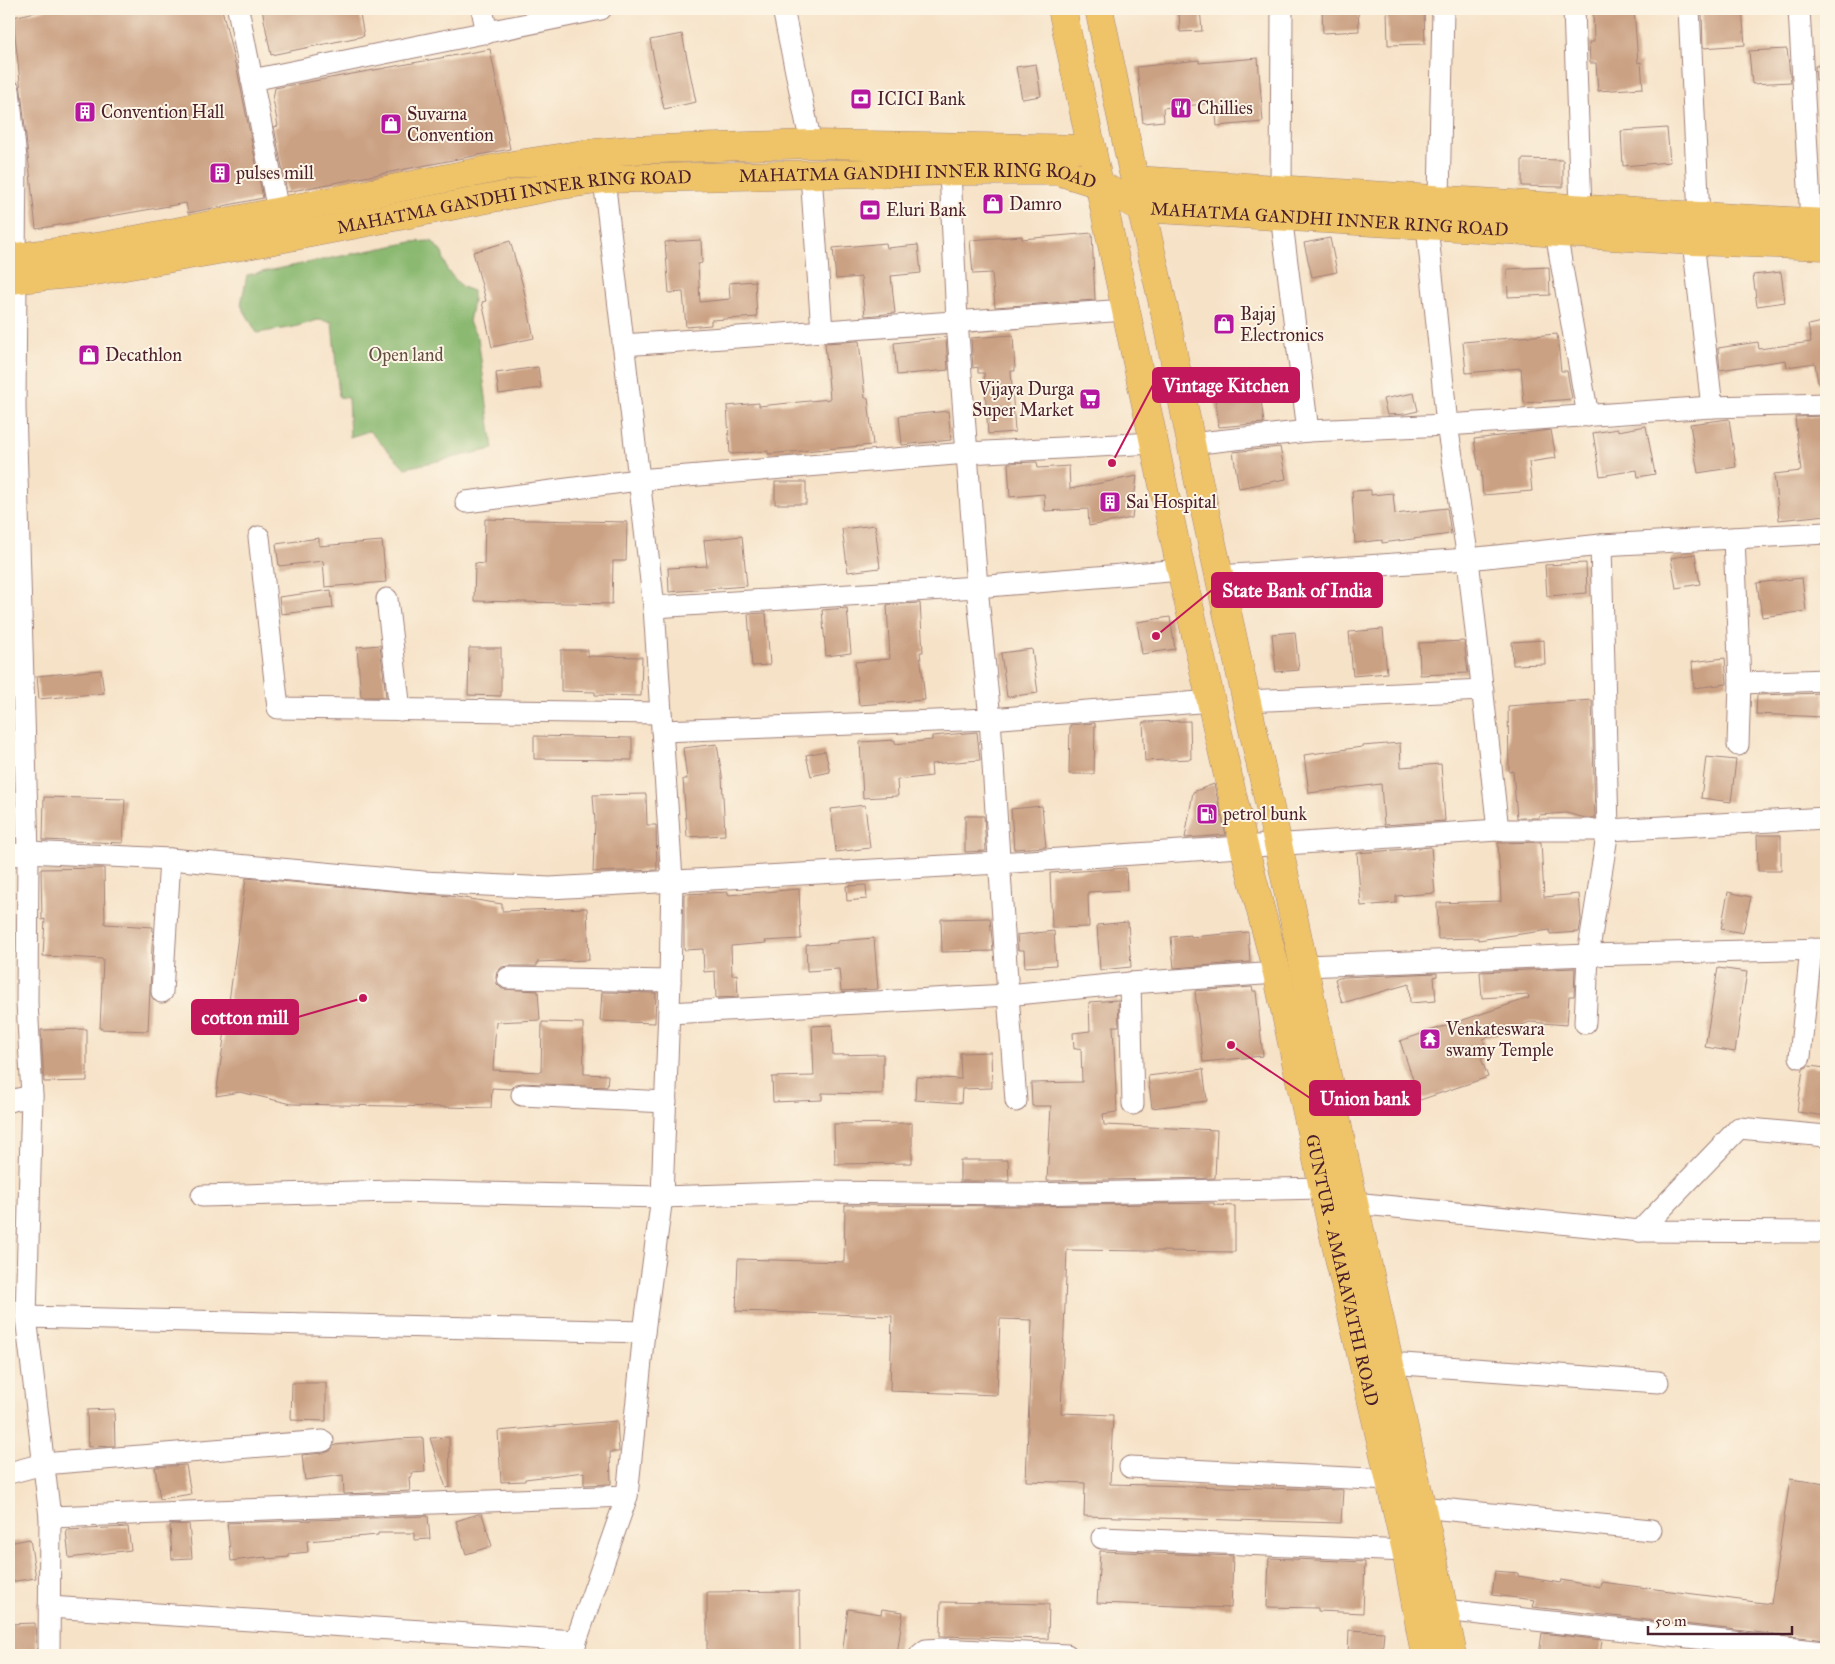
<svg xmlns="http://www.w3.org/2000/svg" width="1835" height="1664" font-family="'IM FELL Great Primer',serif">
<rect width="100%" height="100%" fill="#fcf5e5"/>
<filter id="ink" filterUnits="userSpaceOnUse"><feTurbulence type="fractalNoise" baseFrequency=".02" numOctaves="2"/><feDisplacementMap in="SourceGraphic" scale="10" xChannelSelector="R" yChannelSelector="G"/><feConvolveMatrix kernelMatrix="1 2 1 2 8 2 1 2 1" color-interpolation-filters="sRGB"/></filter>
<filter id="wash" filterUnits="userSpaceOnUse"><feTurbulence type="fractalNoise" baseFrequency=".0096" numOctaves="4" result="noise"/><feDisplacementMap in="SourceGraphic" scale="20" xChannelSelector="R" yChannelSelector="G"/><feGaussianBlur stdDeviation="1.12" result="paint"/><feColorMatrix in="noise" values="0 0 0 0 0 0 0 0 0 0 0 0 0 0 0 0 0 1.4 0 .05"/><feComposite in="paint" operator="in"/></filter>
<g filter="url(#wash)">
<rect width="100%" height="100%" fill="#f6e2c7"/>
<polygon fill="#8cb972" stroke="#6b6c4e" points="432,241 442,253 447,270 462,287 473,291 473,301 469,322 478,338 493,449 405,468 369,431 350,437 348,398 339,397 332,322 318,320 294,327 257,333 241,305 247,275 412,242"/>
<g id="blocks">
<g fill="#cba183">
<polygon points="49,9 222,9 235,64 236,64 263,198 188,213 186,203 36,229 13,17"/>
<polygon points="262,9 359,9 364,36 271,55"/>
<polygon points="1179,9 1200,9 1202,31 1180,32"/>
<polygon points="1322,9 1358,9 1359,31 1323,33"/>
<polygon points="1387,9 1424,9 1425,44 1388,45"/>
<polygon points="1593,9 1634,9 1638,63 1641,62 1643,88 1598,91 1596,63 1590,63 1589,42 1594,42"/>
<polygon points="1742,9 1745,45 1703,48 1702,11"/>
<polygon points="682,34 696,102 664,109 650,40"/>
<polygon points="490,49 510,149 287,192 274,127 278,126 273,99 275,88"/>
<polygon points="1787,49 1791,82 1752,84 1749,51"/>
<polygon points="1258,58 1263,122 1217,126 1215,103 1163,108 1164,121 1143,123 1137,67 1199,60 1199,63"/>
<polygon points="1036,64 1041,96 1022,99 1016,67"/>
<polygon points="1826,65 1826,79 1816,80 1815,66"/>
<polygon points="1667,128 1670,162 1623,166 1621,131"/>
<polygon points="1522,159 1563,160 1563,187 1522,186"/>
<polygon points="1092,233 1095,300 995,307 992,273 973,274 970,240 1022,236 1022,239"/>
<polygon points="1330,238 1337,272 1312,277 1304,243"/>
<polygon points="701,240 702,263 698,264 700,302 730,299 729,283 755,281 757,317 711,320 711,325 686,327 683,292 669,293 665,242"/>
<polygon points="510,241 523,286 534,338 492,347 482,302 486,301 473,252"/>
<polygon points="886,243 887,248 918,245 921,273 891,276 895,313 865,316 861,277 836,279 833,248"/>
<polygon points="1549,267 1550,295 1508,297 1507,269"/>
<polygon points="1781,272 1785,302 1757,306 1753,275"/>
<polygon points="1826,321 1826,382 1818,383 1815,363 1787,367 1786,360 1720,370 1718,348 1758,342 1759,349 1811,342 1808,325"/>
<polygon points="1557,334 1561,371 1567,371 1572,399 1524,403 1521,368 1466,373 1463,342"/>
<polygon points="1013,335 1015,371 1011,371 1015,432 988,434 984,373 978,373 978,367 973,368 971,338"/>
<polygon points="946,337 948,370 897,375 894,343"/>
<polygon points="859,341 865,398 868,398 873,445 768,454 768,451 730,454 727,406 759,403 759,406 830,399 825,343"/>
<polygon points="538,367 541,388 499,394 496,373"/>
<polygon points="1258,377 1264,423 1219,427 1213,382"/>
<polygon points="1414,393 1418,411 1405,414 1387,415 1383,399"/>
<polygon points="948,411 951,440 902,445 899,416"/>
<polygon points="1826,416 1826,515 1779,520 1774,474 1801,471 1795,417"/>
<polygon points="1729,419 1736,467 1698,473 1690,424"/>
<polygon points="1646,426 1655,474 1638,477 1637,470 1600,476 1593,433 1618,429 1618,431"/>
<polygon points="1551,430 1556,458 1529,462 1532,491 1483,495 1481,470 1479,470 1474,439"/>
<polygon points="1280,447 1286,479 1239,488 1233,452"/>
<polygon points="1037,462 1038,468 1069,466 1070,489 1137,476 1132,518 1089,526 1088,509 1045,511 1044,494 1010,497 1008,463"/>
<rect x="775" y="482" width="31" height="22"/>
<polygon points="1371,490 1371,495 1393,493 1395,514 1447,508 1451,534 1382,543 1382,540 1355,543 1352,491"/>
<polygon points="485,519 627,522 626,561 613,561 612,604 474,601 475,563 484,564"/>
<polygon points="875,525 880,568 848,572 842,529"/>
<polygon points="742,536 747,586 669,592 668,568 707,566 704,540"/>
<polygon points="319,538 319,546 382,541 386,582 325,587 323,561 279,566 276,544"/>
<polygon points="1695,554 1700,584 1676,588 1671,558"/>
<polygon points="1586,563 1587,593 1547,596 1545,565"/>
<polygon points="1802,578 1806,611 1762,617 1757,583"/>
<polygon points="331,590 333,608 281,614 279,597"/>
<polygon points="920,603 923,652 920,652 925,700 859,705 855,662 890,659 887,605"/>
<polygon points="847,608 851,653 826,656 822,610"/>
<polygon points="766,613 770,665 752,666 748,614"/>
<polygon points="1170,617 1175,649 1142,654 1137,622"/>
<polygon points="1383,629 1387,673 1353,676 1349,632"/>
<polygon points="1295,632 1299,670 1276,672 1272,634"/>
<polygon points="1544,640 1545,664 1513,665 1512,642"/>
<polygon points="1464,641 1468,673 1420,675 1419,643"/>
<polygon points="380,645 386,697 361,697 357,647"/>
<polygon points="469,648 501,648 501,696 468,695"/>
<polygon points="1032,649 1038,693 1007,697 1001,653"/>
<polygon points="561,650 588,650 588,656 642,657 641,696 595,695 595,692 561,691"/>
<polygon points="1725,658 1727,684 1694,688 1692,662"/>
<polygon points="101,670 104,693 39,699 37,676"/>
<polygon points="1824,693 1823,717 1756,714 1757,695"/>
<polygon points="1592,700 1595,818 1586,818 1566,813 1539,815 1539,818 1517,818 1513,771 1509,772 1508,706"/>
<polygon points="1190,721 1191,759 1145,761 1143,722"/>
<polygon points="1095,723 1094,774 1069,774 1070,725"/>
<polygon points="977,732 980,760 931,764 932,776 897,780 898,796 863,798 860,742 895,740 895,744 932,740 932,736"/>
<polygon points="534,736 632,738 632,760 534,759"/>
<polygon points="1400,743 1401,767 1441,764 1445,821 1384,825 1381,784 1309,793 1304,755 1362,747 1362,746"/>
<polygon points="717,744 722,776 725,835 687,837 683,779 687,779 683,748"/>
<polygon points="825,751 830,772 811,776 806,755"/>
<polygon points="1706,757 1736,760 1731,802 1701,798"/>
<polygon points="1214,784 1226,835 1185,838 1193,792"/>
<polygon points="646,794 647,825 656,825 657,870 593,872 595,822 593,795"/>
<polygon points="44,797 125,799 123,843 43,840"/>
<polygon points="865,805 870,848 836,852 831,809"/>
<polygon points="1042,806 1046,847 1014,849 1011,809"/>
<polygon points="965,816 984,816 986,851 965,852"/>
<polygon points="1757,835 1781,835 1781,871 1758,871"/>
<polygon points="1541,842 1544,897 1579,894 1581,920 1579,932 1550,934 1550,930 1478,940 1478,938 1438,939 1437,903 1501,901 1498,843"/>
<polygon points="1431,847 1435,893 1396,896 1396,903 1361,906 1357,853"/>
<polygon points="104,868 105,924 153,927 148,1031 100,1029 103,959 43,956 45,919 42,920 41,869"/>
<polygon points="1126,868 1127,890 1088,892 1089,927 1052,928 1050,873"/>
<polygon points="246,878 450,896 502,904 502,911 587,908 589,960 537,962 537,966 508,966 502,967 497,972 496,977 497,984 502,989 538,991 540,1020 496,1022 493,1070 541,1072 542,1022 583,1023 584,1074 608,1075 607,1087 522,1083 516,1084 511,1089 492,1088 491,1108 292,1104 240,1092 216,1096"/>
<polygon points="866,885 867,899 847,901 846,886"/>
<polygon points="799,889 801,939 765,941 766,943 731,946 732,975 737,974 738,997 716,998 715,971 704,972 703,949 684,950 684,894 728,892 728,895"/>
<polygon points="1728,892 1751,897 1743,933 1721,929"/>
<polygon points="990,918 993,951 942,952 941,919"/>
<polygon points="1128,922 1131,967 1100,970 1097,925"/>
<polygon points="1054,931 1056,965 1025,967 1024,950 1018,950 1017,935"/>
<polygon points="1248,932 1250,962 1174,968 1171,937 1191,935 1191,937"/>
<polygon points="874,938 878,989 841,991 839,969 807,971 806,945 837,943 837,941"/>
<polygon points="1575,968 1574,996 1569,996 1567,1025 1530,1022 1483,1039 1488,1055 1481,1058 1488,1077 1420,1100 1400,1041 1529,998 1528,995 1482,998 1480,972"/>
<polygon points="1718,968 1747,972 1735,1052 1705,1047"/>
<polygon points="1437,973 1437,976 1434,977 1436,1001 1410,1003 1409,984 1342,1003 1335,979 1344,977"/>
<polygon points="1252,987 1253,991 1256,991 1263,1056 1203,1062 1195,991"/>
<polygon points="602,992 656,993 655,1023 600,1021"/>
<polygon points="1118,1000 1119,1026 1113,1026 1117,1112 1103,1114 1104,1125 1217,1130 1215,1178 1047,1181 1051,1106 1032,1106 1031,1083 1082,1082 1081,1048 1074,1049 1073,1033 1090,1031 1089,1002"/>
<polygon points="832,1025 833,1055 883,1054 883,1094 822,1093 822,1100 773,1102 772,1077 814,1076 812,1026"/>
<polygon points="87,1029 87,1081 44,1082 41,1030"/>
<polygon points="991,1052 992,1088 962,1089 961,1103 915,1100 916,1077 961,1079 960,1053"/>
<polygon points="1809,1066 1826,1068 1826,1116 1797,1112 1803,1069"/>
<polygon points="1203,1069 1207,1101 1152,1108 1148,1076"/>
<polygon points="912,1123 912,1163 835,1164 834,1124"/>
<polygon points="960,1160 1008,1160 1009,1181 960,1181"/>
<polygon points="1214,1203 1214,1205 1235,1206 1235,1252 1067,1250 1061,1413 1113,1415 1110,1484 1343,1490 1341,1523 1084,1516 1085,1483 1026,1481 1032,1320 1000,1319 997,1395 890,1391 892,1316 736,1311 738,1259 844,1262 845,1205 1026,1206"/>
<polygon points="292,1383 326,1383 326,1421 291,1420"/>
<polygon points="114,1409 115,1446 88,1447 87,1410"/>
<polygon points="617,1421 619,1452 610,1452 611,1484 584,1485 584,1472 525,1479 525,1481 501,1482 498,1431"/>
<polygon points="449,1437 450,1487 446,1488 430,1438"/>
<polygon points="423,1438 425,1472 412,1473 412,1477 409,1477 410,1491 344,1494 343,1475 305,1480 302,1455 324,1453 330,1451 335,1445 397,1439"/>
<polygon points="186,1465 191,1494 160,1499 155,1467"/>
<polygon points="1790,1479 1826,1484 1825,1640 1533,1607 1535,1600 1492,1595 1495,1571 1518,1573 1518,1576 1560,1583 1561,1580 1600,1587 1601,1582 1771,1604"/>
<polygon points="478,1514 482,1514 492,1546 466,1554 456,1521"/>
<polygon points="428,1516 430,1539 414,1540 414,1533 378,1533 378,1535 307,1541 308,1552 289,1554 289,1557 266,1559 266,1557 231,1561 227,1523"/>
<polygon points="189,1524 192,1558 172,1559 170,1525"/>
<polygon points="128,1527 131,1550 69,1558 66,1530"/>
<polygon points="30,1539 36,1578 9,1582 9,1543"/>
<polygon points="1100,1551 1233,1556 1231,1608 1097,1603"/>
<polygon points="1269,1558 1365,1562 1363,1613 1318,1611 1318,1608 1267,1607"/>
<polygon points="799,1591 800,1655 707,1655 707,1592"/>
<polygon points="941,1602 1049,1604 1048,1639 940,1636"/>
<polygon points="848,1609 881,1614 882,1609 903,1612 897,1655 842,1655"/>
<polygon points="35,1623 37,1655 9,1655 9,1624"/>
<polygon points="1349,1630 1384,1632 1382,1655 1348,1655"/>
<polygon points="1542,1633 1602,1640 1600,1655 1539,1655"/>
</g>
</g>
</g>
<g filter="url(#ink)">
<use href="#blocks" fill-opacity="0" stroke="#a08079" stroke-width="1"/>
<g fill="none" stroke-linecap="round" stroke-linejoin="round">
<g stroke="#a08079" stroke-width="23">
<g id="street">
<polyline points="238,9 278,211"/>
<polyline points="482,9 487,33"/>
<polyline points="783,9 811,144"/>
<polyline points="1574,9 1581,208"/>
<polyline points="1689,9 1699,216"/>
<polyline points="1799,9 1811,222"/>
<polyline points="252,80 601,9"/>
<polyline points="9,90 16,159 15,258"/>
<polyline points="950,171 957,321 977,587 990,719 1008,995 1016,1101"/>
<polyline points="811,174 822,331"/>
<polyline points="1281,189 1282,9"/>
<polyline points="1439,199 1443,9"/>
<polyline points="1281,215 1308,431"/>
<polyline points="1427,225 1447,425 1468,559 1498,830"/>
<polyline points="1556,233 1588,416"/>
<polyline points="1693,241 1712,407"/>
<polyline points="16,279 15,407 28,852 27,1002 32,1096 26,1317 50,1517 49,1655"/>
<polyline points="623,345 1126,310"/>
<polyline points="1190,444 1308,431 1447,425 1712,407 1826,404"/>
<polyline points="466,502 638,480 967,453 1154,443"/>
<polyline points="259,537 278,708 661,713"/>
<polyline points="1734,538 1740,683 1738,745"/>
<polyline points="1219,576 1468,559 1601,545 1826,533"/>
<polyline points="387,599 400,710"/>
<polyline points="654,607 977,587 1181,570"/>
<polyline points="1740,683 1826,680"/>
<polyline points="1247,701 1483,690"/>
<polyline points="662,731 990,719 1211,701"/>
<polyline points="9,856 28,852 170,859 423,882 550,888 999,863 1498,830 1608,830 1826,818"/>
<polyline points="1304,966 1588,955 1826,949"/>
<polyline points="508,978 670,981"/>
<polyline points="1130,983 1133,1104"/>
<polyline points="162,992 170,859"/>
<polyline points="669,1013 1008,995 1130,983 1277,973"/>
<polyline points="1585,1023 1588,955 1608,830 1601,545"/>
<polyline points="1800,1057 1811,949"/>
<polyline points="522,1095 666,1102"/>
<polyline points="9,1101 32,1096"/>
<polyline points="202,1196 394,1191 662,1197 816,1192 1026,1194 1323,1188"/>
<polyline points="1354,1203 1640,1231 1826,1232"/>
<polyline points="1640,1231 1739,1128 1826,1136"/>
<polyline points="26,1317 644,1332"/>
<polyline points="1389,1363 1658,1382"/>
<polyline points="1130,1467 1390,1480"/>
<polyline points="9,1473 43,1464 323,1441"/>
<polyline points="1421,1507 1651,1530"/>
<polyline points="50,1517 627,1496"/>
<polyline points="1102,1538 1406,1551"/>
<polyline points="49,1607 576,1641"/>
<polyline points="1444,1610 1823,1652"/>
<polyline points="573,1655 576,1641 627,1496 644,1332 662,1197 670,981 672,880 654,607 604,179"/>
<polyline points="920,1655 926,1650 941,1649 1067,1655"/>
</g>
</g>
<g stroke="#a08079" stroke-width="29">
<g id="primary">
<path id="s1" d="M1062 9 1181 570 1244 846 1277 973 1323 1188 1406 1551 1425 1655"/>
<polyline points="1099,9 1130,159 1165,313 1201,493 1278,844 1354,1203 1433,1558 1453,1655"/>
<polyline points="1135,180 1699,216 1826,223"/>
<polyline points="9,258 104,246 518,164 584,154 629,150 811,144 1092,149"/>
<path id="s2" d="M9 280 90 272 259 243 555 186 604 179 963 171H1057L1099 184 1141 208 1693 241 1826 246"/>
</g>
</g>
<use href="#street" stroke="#fff" stroke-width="21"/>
<use href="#primary" stroke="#efc469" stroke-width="28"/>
</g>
</g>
<defs>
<g id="bank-square" transform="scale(1.125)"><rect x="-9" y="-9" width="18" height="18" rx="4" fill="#b5179e" stroke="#fcf5e5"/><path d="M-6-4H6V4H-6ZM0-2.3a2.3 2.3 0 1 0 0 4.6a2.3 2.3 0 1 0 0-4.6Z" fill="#fff"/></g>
<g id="restaurant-square" transform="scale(1.125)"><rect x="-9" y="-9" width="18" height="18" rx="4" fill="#b5179e" stroke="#fcf5e5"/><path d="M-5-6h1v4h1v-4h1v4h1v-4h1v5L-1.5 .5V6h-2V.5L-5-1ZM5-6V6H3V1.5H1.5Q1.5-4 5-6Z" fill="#fff"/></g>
<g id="building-square" transform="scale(1.125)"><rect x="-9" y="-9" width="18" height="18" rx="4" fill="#b5179e" stroke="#fcf5e5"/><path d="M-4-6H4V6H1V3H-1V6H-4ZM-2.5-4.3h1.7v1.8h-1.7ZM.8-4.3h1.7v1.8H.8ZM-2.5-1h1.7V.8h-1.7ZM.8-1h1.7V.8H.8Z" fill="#fff"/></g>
<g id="shop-square" transform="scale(1.125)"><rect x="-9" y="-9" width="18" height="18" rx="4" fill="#b5179e" stroke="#fcf5e5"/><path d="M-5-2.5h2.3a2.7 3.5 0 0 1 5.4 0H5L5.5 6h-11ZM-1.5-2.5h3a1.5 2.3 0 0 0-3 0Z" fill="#fff"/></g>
<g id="supermarket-square" transform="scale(1.125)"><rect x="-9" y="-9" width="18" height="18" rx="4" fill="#b5179e" stroke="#fcf5e5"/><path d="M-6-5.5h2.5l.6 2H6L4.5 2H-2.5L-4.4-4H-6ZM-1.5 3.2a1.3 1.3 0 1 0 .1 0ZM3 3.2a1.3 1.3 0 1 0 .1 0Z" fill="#fff"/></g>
<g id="fuel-square" transform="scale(1.125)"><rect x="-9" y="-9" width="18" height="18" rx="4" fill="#b5179e" stroke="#fcf5e5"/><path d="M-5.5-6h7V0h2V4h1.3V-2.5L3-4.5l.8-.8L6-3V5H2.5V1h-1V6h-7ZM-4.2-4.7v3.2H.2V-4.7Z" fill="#fff"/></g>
<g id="temple-square" transform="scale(1.125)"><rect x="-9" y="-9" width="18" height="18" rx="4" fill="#b5179e" stroke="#fcf5e5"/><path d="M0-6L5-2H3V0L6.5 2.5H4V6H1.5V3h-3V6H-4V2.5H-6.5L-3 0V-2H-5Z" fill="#fff"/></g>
</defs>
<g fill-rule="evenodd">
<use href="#bank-square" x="861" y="99"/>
<use href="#restaurant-square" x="1181" y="108"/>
<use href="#building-square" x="85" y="112"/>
<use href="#shop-square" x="391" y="124"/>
<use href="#building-square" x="220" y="173"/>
<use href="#shop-square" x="993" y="204"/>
<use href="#bank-square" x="870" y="210"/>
<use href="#shop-square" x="1224" y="324"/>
<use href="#shop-square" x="89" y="355"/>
<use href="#supermarket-square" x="1090" y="399"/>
<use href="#building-square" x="1110" y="502"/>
<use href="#fuel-square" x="1207" y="814"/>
<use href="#temple-square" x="1430" y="1039"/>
</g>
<g text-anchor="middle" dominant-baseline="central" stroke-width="4" stroke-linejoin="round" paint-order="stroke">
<g font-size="18" fill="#4a1f2b" stroke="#fcf5e5" text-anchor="start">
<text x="877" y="99">ICICI Bank</text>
<text x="1197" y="108">Chillies</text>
<text x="101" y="112">Convention Hall</text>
<text x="407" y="114">Suvarna<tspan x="407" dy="21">Convention</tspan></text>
<text x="236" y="173">pulses mill</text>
<text x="1009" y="204">Damro</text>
<text x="886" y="210">Eluri Bank</text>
<text x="1240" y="314">Bajaj<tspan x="1240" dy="21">Electronics</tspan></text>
<text x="105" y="355">Decathlon</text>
<text x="1074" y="389" text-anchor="end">Vijaya Durga<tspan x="1074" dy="21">Super Market</tspan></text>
<text x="1126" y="502">Sai Hospital</text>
<text x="1223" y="814">petrol bunk</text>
<text x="1446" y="1029">Venkateswara<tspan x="1446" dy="21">swamy Temple</tspan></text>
</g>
<g font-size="18" fill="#4a1f2b" stroke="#fcf5e5">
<text stroke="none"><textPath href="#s2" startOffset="918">MAHATMA GANDHI INNER RING ROAD</textPath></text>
<text stroke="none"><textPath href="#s2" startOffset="512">MAHATMA GANDHI INNER RING ROAD</textPath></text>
<text stroke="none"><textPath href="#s2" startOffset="1338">MAHATMA GANDHI INNER RING ROAD</textPath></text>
<text stroke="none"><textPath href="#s1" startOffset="1292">GUNTUR - AMARAVATHI ROAD</textPath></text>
</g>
<g font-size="18" fill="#644e41" stroke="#fcf5e5">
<text x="406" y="355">Open land</text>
</g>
</g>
<path fill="none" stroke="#c2185b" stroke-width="2" d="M1112 463L1153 385M1156 636L1212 590M363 998L298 1017M1231 1045L1310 1098"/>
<g fill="#c2185b" stroke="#fcf5e5" stroke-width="2">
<circle cx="1112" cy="463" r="5"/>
<circle cx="1156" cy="636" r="5"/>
<circle cx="363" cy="998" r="5"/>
<circle cx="1231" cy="1045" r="5"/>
</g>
<g fill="#c2185b" stroke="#c2185b" stroke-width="2">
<rect x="1153" y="368" width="146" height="34" rx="5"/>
<rect x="1212" y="573" width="170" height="34" rx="5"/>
<rect x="192" y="1000" width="106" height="34" rx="5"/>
<rect x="1310" y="1081" width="110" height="34" rx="5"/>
</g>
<g font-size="19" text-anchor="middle" font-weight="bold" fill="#fff">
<text x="1226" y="392">Vintage Kitchen</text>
<text x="1297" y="597">State Bank of India</text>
<text x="245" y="1024">cotton mill</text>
<text x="1365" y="1105">Union bank</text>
</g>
<rect width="1835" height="1664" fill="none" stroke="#fcf5e5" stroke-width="30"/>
<path d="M1648 1626v8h144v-8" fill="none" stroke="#4a1f2b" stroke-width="2.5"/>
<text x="1655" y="1626" font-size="15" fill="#4a1f2b" stroke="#fcf5e5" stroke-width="4" paint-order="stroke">50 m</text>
</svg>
